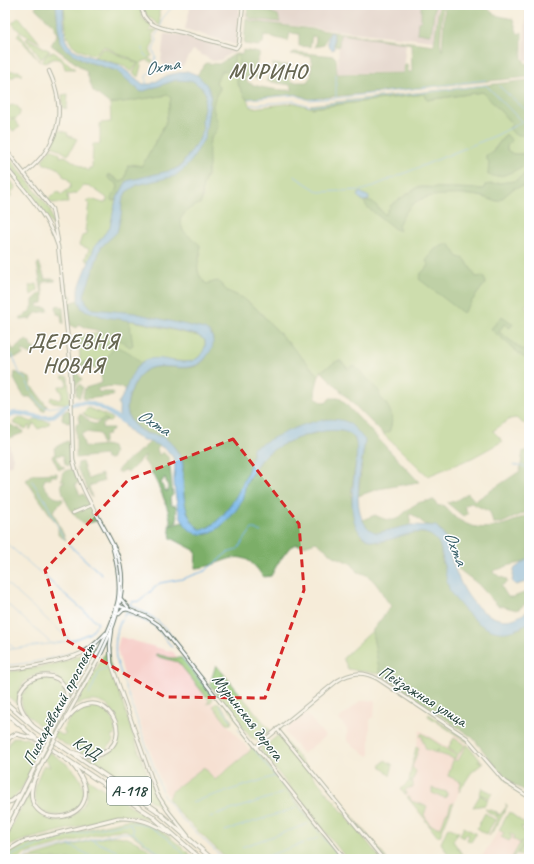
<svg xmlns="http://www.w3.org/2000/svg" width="534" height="864" font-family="Caveat,sans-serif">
<rect width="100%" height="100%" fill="#fff"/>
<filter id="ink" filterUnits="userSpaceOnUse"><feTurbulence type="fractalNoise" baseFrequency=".025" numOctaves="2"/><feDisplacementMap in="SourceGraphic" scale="8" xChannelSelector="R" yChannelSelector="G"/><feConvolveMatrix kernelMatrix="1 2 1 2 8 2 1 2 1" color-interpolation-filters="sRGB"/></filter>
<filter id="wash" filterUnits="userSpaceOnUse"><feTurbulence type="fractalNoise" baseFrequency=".012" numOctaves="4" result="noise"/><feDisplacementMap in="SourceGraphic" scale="16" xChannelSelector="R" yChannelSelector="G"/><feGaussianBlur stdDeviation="0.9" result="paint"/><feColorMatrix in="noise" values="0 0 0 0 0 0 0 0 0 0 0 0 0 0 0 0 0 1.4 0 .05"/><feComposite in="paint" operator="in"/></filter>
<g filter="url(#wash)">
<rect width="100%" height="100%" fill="#f5ecd9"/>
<g fill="#f7d0cb">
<polygon points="120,637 173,652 211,700 227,724 250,751 177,811 164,790 127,686 117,649"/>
<polygon points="360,701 375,701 374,716 370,720 370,755 368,756 347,741 347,729 339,719"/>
<polygon points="306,713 325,736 303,754 284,731"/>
<polygon points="420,730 447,747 455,735 467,744 483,763 471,773 459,792 440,836 437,836 401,789 409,782"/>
<polygon points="505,821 526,834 511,859 483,859 481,858"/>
</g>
<g fill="#d2bec2">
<polygon points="191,5 240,5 236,45 185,29"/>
<polygon points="247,5 438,5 434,41 251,21 245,16"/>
<polygon points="526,7 529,7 529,60 524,60"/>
<polygon points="164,34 186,35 234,50 234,53 229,54 221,60 213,61 193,50 183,66 168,70 161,61"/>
<polygon points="340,34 406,43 403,72 337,73"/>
<polygon points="5,444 9,444 13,459 13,464 5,467"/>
</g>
<g fill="#9bca78" stroke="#5d8456" fill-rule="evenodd">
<path d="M64 5C77 5 90 6 102 8 108 9 115 6 120 5 126 4 134 5 140 5L142 18 152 26 149 32 158 29 152 35 154 41 150 50 152 56 148 58 153 61 152 63 147 60 142 62 138 77 133 73 139 63 133 61 131 58 123 56 104 46 94 55C85 53 69 47 68 36L67 38Z"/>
<polygon points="143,5 167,5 159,11 160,26 144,13"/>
<polygon points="19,17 40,43 20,32 12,23"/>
<polygon points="19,33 40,62 17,35"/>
<polygon points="27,38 50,51 41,59 32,46 26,40"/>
<polygon points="104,48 125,58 131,59 133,62 138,63 131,72 123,65 94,57"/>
<path d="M53 52 55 53 75 69H65L63 62C57 57 52 58 46 63L42 62 47 54Z"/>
<path d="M235 54H239L237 83 252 108 295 103 312 108 425 94 427 100 483 92 512 124 529 137V149L523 154H513L507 150 506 134 491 153 488 175 529 163V171L515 181 485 185 484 189 418 187 385 215 372 201 387 222 395 229C399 223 402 216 406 211 420 191 457 192 479 196 486 197 491 201 499 201L514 188 524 186 529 182V303L525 305 527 309H529V345L523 350 499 332 504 324 502 316 491 329 527 357 529 354V419L524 424 516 418 510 419 493 431 503 441 472 458 428 476 383 434 389 432C402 402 358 382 341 361L321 371 319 376 257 309 243 298 227 291 218 281 206 284C197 274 195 267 201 254L194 241 183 231 180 220C185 211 190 207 200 204L203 198 202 187 207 176 209 166 208 147 218 122C211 110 212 100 220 89L216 82 221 71 226 72 233 67ZM465 259 476 277 486 282 463 313 421 273 429 266Z"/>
<polygon points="5,71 19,71 22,74 21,76 20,74 16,74 14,77 5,77"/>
<polygon points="68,94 67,109 63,108 62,95"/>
<path d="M168 95 171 98 166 122 142 166 132 164 125 179 120 182 111 175 108 178 117 184 118 188 112 196 113 201 116 200 110 227 95 246 89 262 85 259 89 249 79 245 82 236 85 235 87 231H85L89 203 86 202 91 199 103 203 107 201V198L91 187 83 186 77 193 69 195 67 194 68 203H51L48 199 58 191 61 195 70 188 71 184 67 178 63 176C61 167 51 165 44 164L42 160 51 148 60 154V157L65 156 88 171 89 168H92L93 144H100V123L111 122 110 104Z"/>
<circle cx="13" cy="112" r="7"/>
<polygon points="13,118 20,127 13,131 7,123"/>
<polygon points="59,130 68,133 67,135 77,139 68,155 52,145"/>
<polygon points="12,161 50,209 54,228 44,212 15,176 17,174 9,164"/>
<polygon points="5,180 11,181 16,188 11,192 12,195 5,201"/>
<polygon points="37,284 38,290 31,295 29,286"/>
<polygon points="129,320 202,337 205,340 205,349 199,357 191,362 149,359 141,363 139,362 134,365 81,366 81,363 78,363 80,358 79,336 115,329 131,329"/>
<polygon points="65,376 68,377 70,404 52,402 50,401 51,397 59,400 62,397 62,391 59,390 59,386 66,386 67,380 62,377"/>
<path d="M88 408 112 418V420L110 422C101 421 88 421 83 413Z"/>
<polygon points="18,417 32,422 36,419 50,422 47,426 38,429 34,423 30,430 29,425 26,429 13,423"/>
<polygon points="372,631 380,674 348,669 343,658"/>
<path d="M96 646 69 699C64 693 64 682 57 677 45 669 28 675 21 687 18 692 18 699 18 705L5 694V672C31 670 76 662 96 646Z"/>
<path d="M109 646V661L113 674C129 719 141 769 165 810L87 759 88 757C136 762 124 682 76 705Z"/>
<polygon points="156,654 171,658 182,658 213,695 212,701 207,704 209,700 178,662 156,656"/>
<polygon points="216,665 270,730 257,741 254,738 251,738 210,684"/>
<path d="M44 677C72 682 64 705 54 723L50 721 48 723 50 728 61 735 66 734 63 730C68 720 75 708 87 706 105 702 117 720 115 736H111L114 739C109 749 100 755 89 755 74 754 30 722 23 708 21 703 21 698 22 693L26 692 24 688 33 680Z"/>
<polygon points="216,703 219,703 232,720 231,724 227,724 213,706"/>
<polygon points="429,714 468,741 467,742 428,716"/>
<polygon points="422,733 457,756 455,759 437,753 439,748 436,753 426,749 422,739 423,737 420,736"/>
<polygon points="277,736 281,736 381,859 347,859 261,751 261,745 264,747"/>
<path d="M15 737 26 738 33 742C45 750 68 762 76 773 113 822 3 839 44 765L50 767 47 761 37 755 32 757 35 760C29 772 21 800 5 801 5 786 0 744 15 737Z"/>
<polygon points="454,738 465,745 458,755 448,748"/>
<polygon points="467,744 481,761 477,761 483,763 471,773 459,792 461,782 448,776 453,760 458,761"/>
<polygon points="253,745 342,859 227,859 178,812 168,798 173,790 204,767 215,780 250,751"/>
<polygon points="416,747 419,748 412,767 416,771 413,781 409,780"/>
<polygon points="385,760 393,765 390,776 380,766"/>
<path d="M85 777 150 819 130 815 119 816 21 841 5 848V838L28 795C33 800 34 809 41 815 59 828 83 815 87 795 88 789 86 783 85 777Z"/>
<polygon points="409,781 413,782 413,787 406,789 405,792 407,792 406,795 401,789"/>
<polygon points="432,788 447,792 447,796 445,798 432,793"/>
<polygon points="482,788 492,793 489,798 479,794"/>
<polygon points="480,795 488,800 485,805 473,807"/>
<polygon points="337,797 387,859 385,859"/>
<polygon points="407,797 410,797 411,801 427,806 424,815 426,818 425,819"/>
<polygon points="454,802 440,836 437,836 425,820 427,819 430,825 441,828 446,813 448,813 451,803"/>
<polygon points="505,804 507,805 507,806 498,824 489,836 498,818 491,814 493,812 490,814 485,809 494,811 498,816 498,813 495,811 500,815 507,806"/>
<polygon points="509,812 529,827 529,830 521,826 523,831 526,830 529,834 517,854 514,855 514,859 511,859 522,840 520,843 513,839 515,836 508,833 512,837 509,841 501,837 504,833 499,830"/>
<polygon points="485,813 495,820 486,834 477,828"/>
<path d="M130 819C161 826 172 839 195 859H165L126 830 111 831 25 854 19 859H5V853L22 844Z"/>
<polygon points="448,827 459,832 458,834 455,833 457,835 453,841 462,854 451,859 441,843"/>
<polygon points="464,827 476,834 471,842 467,840 469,835 466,834 464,838 460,835"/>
<path d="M113 836C132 836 146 847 161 859H26L95 839Z"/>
<polygon points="528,838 529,841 524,856 518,854"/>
</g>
<g fill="#7cae68" stroke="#4e764e" fill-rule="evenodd">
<polygon points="37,5 56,5 60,42 85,61 117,71 141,92 176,80 193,80 202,88 206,94 202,120 203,130 199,140 181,165 173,170 127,181 116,200 112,201 112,196 118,188 117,184 108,178 108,174 120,182 125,179 128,165 142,166 166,122 171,98 168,95 110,104 93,91 86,71 51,45 57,35 54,26 35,8"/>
<polygon points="248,5 260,5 264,10 278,15 280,22 251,19 247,16"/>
<polygon points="421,5 435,5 431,35 417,33 418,22 421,21"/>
<path d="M439 5H443L440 42 442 51 445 5H484L495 15 513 19 517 32 519 34 522 32V58L526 64H529V77L309 99 296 94 246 99 237 82 239 54 242 55 243 50 260 53 254 71 257 73V79L250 74 249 77H246V81C255 88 282 91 293 90L290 85 266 81 269 75H278V68L273 67 272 64 291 65 289 78 293 82H307L311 76 312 57 291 54 294 52 334 56 336 59 337 74 403 73 405 64H407L408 72H412L411 44 406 43 340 34 339 47 335 46 334 33 331 31 327 36 324 45 315 47 316 37 312 36 310 47 299 46V34L290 33 288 41 264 35 263 43 258 46 244 44 246 18 250 21 434 45Z"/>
<path d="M235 54 233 67 230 71H221L216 82 220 89C204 111 222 117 217 130 215 134 211 136 210 140 208 148 209 156 209 165 208 173 205 178 203 186 201 192 203 198 200 204 190 207 185 211 180 220L183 231 200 245C202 263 190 267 206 284L218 281 227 291 243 298 257 309 319 376C316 388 310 400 326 403L330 398H340L419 482 378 489 358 496 365 440 327 419 253 456C248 479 226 523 202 530 184 522 183 493 183 476 182 471 184 465 182 461 180 453 172 444 166 439 160 436 152 435 146 433 119 420 126 398 139 377 153 354 192 380 205 359 209 353 211 345 213 339L211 333 203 329 134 313 92 309 86 302 84 295 101 247 117 232 121 215 122 202 126 192 137 185 175 176 204 139 211 94 206 84 197 75 206 63 219 64Z"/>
<polygon points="529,80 529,137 527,135 515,135 509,128 512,124 483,92 427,100 425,94 312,108 310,105"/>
<path d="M506 134 512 141 507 146V150L513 154H523L529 149V163C516 169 503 180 488 175L489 161 486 159V155L492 153Z"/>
<path d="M529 171V182L524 186 514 188 499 201C491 201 486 197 479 196 469 194 457 195 447 195 419 196 412 200 398 225L400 231 395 229 367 207 364 202 372 201 385 215 391 205 418 187 484 189 485 185 515 181Z"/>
<polygon points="449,243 458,257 465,259 476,277 483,276 486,282 463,313 419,279 421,273 429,266 426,261 435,249"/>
<path d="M39 262 45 279H55V281L43 282C41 289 45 296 43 303L38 304V307L48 308V311L36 313 31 319 21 320 20 319 29 312 33 306V300L42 292 37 265Z"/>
<polygon points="66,283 68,295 71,295 72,298 69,299 70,303 78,300 82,309 129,320 133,345 130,347 112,335 111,338 108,339 100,331 87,328 79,324 76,328 70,325"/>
<polygon points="59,305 63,308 64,323 62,323 61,315 57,314 56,306"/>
<polygon points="502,316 513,324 510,328 504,324 499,332 523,350 529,345 529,354 527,357 523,357 491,329"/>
<polygon points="74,339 104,341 109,343 110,346 107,348 74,343"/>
<polygon points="26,340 30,343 31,347 35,348 34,353 28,354 22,349 23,355 13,358 8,357 7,343 10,344 13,350"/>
<path d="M114 347C125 348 134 355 141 363L125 389C116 385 106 386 97 389L99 392H113V396L84 399 83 396 85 388 102 383 100 369 85 368 78 363 96 361 102 365Z"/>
<path d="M337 361H341L348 369 351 366H355L379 391 380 397C391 408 395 417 389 432L383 434 321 371Z"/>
<polygon points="75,371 82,379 76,386 73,373"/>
<polygon points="15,372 30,378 32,381 31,385 47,406 44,412 30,397 24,397 14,379"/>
<polygon points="80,384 83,388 79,398 76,395 76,388"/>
<polygon points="67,410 70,410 71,422 67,423 62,419 63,413"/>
<polygon points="81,414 91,423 96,424 104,418 108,420 102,425 102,428 113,428 113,430 108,433 109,435 104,436 104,443 101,443 100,434 85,432 81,435 85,447 105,445 112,447 114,453 111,459 106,459 105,455 76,458 76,425 80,422 78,416"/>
<polygon points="5,425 11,425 22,430 23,433 5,440"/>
<path d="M326 430 344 431 353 436 358 446 351 494 354 520 379 543C396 537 427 523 439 543 442 548 440 555 442 561 448 580 461 598 470 616L520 629 529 622V793L507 781 473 738 380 674 372 631 391 606C380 593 376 575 357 572L352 564 334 556 316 542 304 546 296 544 290 547 278 563 271 576 263 577C240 540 225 567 195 568L196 551 171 538 169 526 183 522 189 529 207 535 241 503 246 484 260 460 275 448 295 439Z"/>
<polygon points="67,441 69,442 72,465 68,466 65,464 63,455 56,456 61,466 65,467 59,470 52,456 55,454 54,448"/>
<path d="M151 441 160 446 157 449 159 455 163 452 169 458 173 495 170 498 171 505 176 506 177 522 170 525C173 514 152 469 143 460L146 455 140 459 138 463 129 472 125 470 120 473 117 471C125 459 141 452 151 441ZM165 477 169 491H165L161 483Z"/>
<polygon points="523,451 529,451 529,511 502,523 493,523 490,512 471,503 464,506 468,514 463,516 447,503 455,501 468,493 475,501 520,471"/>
<polygon points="82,462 88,479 102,474 104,481 89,486 92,498 77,468 78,463"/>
<path d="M73 468 79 483 75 484 80 495 84 494 97 521 83 524C72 514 62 498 61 483L65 482 61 480 63 472Z"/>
<path d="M57 473V476H51V479H45L43 484C48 491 53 500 62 498L63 501 53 511 66 540 58 535V526L26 480 33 474Z"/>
<path d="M434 500 438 506 443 505C449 510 454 518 461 521 484 535 508 524 529 514V558C520 565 517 563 507 566 502 568 499 570 494 570L493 573 506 579 507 582 501 586 508 597H513L527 592 529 594 527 603 517 610 497 605 478 584 457 568 456 559C446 549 448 535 437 527 433 525 428 526 425 524 419 521 417 515 409 514L411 525 377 533 367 529 362 520 375 515C401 528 398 513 418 503 422 501 429 501 434 500Z"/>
</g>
<g fill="#72b2e6" stroke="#48788d">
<path d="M56 5H63L65 38 68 44 73 49 85 55 119 65 143 84H151L168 75 187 71 197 75 206 84 211 94 205 137 192 160 184 169 175 176 137 185 126 192 122 202 121 215 117 232 101 247 84 295 86 302 92 309 134 313 204 329C210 332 213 335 213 343 213 348 210 352 207 356 191 381 154 353 139 377 125 397 119 420 145 433 151 435 160 435 166 439 172 443 179 453 182 461 184 465 182 471 183 476 183 493 184 522 202 530 227 523 252 472 253 448 278 436 320 411 347 422 353 425 360 435 365 440 362 463 346 524 377 533L411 525 436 526C448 538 447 546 452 561 460 584 470 607 493 617 507 623 517 619 529 610V622C502 642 482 630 462 607 459 603 454 598 451 593 445 582 443 549 438 542 417 513 378 562 358 530 342 504 365 448 353 436 335 419 271 444 259 462 254 468 250 476 246 483 244 490 244 498 240 504 232 518 210 542 193 532 178 524 175 496 174 480 174 472 177 463 172 456 163 442 143 443 132 434 126 429 119 420 119 413 119 408 120 407 118 403 127 392 129 373 141 363 159 349 185 373 201 355 204 350 206 346 205 340L197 335 142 322 104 317 82 309 78 300V290L95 246 110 227 116 200 127 181 173 170 181 166 199 140 203 130 202 120 206 94 202 88 193 81 176 80 141 92 117 71 85 61 64 48 60 42Z"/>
<polygon points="331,32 333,33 334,49 332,50 328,46 328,37"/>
<polygon points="360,192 369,197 369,200 363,201 357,196"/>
<polygon points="529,558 529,581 516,585 512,582 514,569"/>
</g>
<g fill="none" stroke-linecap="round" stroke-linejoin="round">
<g stroke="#72b2e6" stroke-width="1">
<polyline points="161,26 162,19 174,5"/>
<polyline points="143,48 144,54 147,57"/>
<polyline points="336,74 336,97"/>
<polyline points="146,84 146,76 153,70 156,57 153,50 157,40 155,36 160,29"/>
<polyline points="499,86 529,113"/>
<polyline points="248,99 296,95 308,100 338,98 486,80"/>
<polyline points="251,105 294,101 310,106 486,85 529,129"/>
<polyline points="294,176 319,192 364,190 497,135 522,122"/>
<path d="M12 354 20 374C31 381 31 401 44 407 49 409 60 405 66 405"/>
<polyline points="513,465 523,466 529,470"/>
<polyline points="32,481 45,500 64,539"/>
<polyline points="5,542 98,623 90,633 70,641 5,650"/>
<polyline points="68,544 102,575"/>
<polyline points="5,582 70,640"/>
<polyline points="5,602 52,644"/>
<polyline points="125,612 154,625 172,647"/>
<path d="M126 613C116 624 114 645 116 659L163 795 179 816 224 859"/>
<polyline points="5,639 15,649"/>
<path d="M180 647C161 622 158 619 130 605L131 602 140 601 160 583 182 579 205 571 227 553 237 550 252 529H255L261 532"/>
<polyline points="182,658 213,697"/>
<path d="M5 665C22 666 73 655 87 645 91 643 95 638 98 634"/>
<polyline points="89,695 100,670 107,668"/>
<polyline points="219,705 231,720"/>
<polyline points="238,729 320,833"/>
<polyline points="192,802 275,776"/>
<polyline points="210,817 283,793"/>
<polyline points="129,823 133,829 133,832"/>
<polyline points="225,831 296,808"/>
<polyline points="322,836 341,859"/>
<polyline points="92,840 134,859"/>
<polyline points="69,845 97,859"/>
<polyline points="242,847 308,824"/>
<path d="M5 859C19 848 120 820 137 823 158 826 174 845 189 859"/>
<polyline points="24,859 29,855 118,833 133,833 167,859"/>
<polyline points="140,859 159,853"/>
<polyline points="259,859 318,838"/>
<polyline points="331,859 334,858"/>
</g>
<path stroke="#72b2e6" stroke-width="4.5" d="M5 417C9 416 12 413 16 413 27 413 39 419 50 417 58 415 61 407 68 405 91 397 105 410 124 422"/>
</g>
</g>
<g filter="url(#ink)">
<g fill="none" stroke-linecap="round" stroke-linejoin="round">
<g stroke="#6a7a6e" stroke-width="4.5">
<g id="minor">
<path d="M141 5C143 30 169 28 187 34 203 39 220 43 236 48L239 44 243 5"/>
<polyline points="5,149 52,209 58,241"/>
<path d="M5 166C25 191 48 215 58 246L70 359 73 460C81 492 102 521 116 551 139 603 90 673 66 718"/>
<polyline points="5,174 9,171"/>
<path d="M24 174C59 146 68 112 49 71"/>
<polyline points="73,513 92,505"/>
<polyline points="121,599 128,607"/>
<polyline points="117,605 147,617 159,625 345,859"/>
<polyline points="119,614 123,610 128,609"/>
<polyline points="112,630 110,645 111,663 157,794 168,811 188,836"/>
<path d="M5 669C22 670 67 660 82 653 92 648 99 640 106 633"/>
<path d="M66 707C84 677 112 634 118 600 121 582 117 563 112 545"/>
<polyline points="277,729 383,859"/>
<path d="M256 747 337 681C351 672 363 671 378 679L467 738 505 782 529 797"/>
</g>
</g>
<g stroke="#6a7a6e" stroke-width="5">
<g id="major">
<path d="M31 723C27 718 22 712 20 705 12 674 65 663 67 696 68 706 61 716 57 725"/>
<path d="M61 728C94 670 139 732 105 752 95 758 83 756 72 752"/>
<polyline points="5,749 9,738 16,734 35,739"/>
<path d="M35 777C11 840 123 823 72 764"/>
<polyline points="35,778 43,761"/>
<polyline points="5,803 12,801 19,795"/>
<polyline points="5,825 39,759"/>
<polyline points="5,834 31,784"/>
<path d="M5 852 22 842 118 818C139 817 153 823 170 834"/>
</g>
</g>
<g stroke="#6a7a6e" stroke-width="5.5">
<g id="highway">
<polyline points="5,702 35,728 156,810 212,859"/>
<polyline points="5,712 39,741 152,816 201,859"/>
</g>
</g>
<use href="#minor" stroke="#fff" stroke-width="2.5"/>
<use href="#major" stroke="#fff" stroke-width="3"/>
<use href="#highway" stroke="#fff" stroke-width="3.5"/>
<g stroke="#6a7a6e" stroke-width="5" stroke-linecap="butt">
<g id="major-bridge">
<polyline points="39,759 57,725"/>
<polyline points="43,761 61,728"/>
</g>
</g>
<use href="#major-bridge" stroke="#fff" stroke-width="3"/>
</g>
</g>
<path d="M0 0H534V864H0ZM233 439 299 524 304 590 265 698 165 697 66 640 45 570 128 480Z" fill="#f5ecd9" fill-opacity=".55" fill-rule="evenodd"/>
<path fill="none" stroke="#d62828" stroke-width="3" stroke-dasharray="8 5" stroke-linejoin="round" d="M233 439 299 524 304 590 265 698 165 697 66 640 45 570 128 480Z"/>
<g text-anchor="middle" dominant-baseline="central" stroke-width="3" stroke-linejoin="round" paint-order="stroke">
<rect fill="#fff" stroke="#627771" stroke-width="1" x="107" y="777" width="44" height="28" rx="3"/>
<g font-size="16" font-weight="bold" fill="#1f3d34">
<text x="129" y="791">А-118</text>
</g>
<g font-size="17" fill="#1f3d34" stroke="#fff">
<text transform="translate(423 696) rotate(32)">Пейзажная улица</text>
<text transform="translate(59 704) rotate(-62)">Пискарёвский проспект</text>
<text transform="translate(248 717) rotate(52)">Муринская дорога</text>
<text transform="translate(87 748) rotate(34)">КАД</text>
</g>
<g font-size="18" font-style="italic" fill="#386069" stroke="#fff">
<text transform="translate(162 66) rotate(-10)">Охта</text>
<text transform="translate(154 422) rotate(32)">Охта</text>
<text transform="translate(456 548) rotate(68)">Охта</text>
</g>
<g font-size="21" font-weight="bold" letter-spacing="1" fill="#676752" stroke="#fff">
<text x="268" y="71">МУРИНО</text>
<text x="74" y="341">ДЕРЕВНЯ<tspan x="74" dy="24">НОВАЯ</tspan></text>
</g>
</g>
<rect width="534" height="864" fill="none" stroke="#fff" stroke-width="20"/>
</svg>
